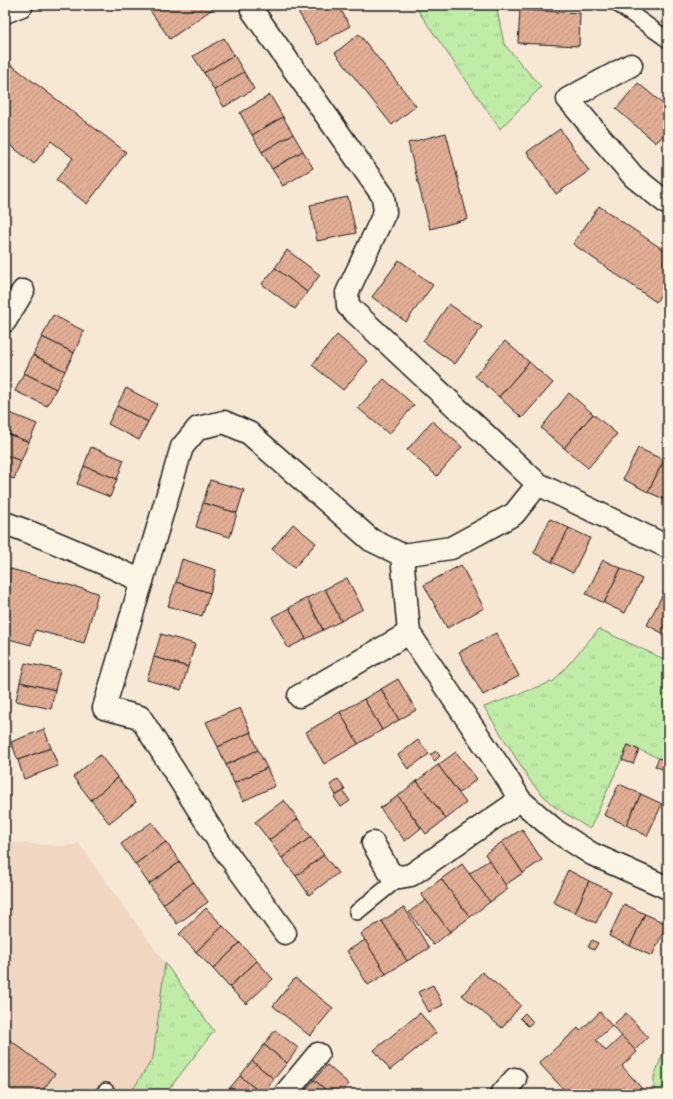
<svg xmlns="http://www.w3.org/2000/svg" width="673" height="1099" font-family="Mali,sans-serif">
<defs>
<pattern id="grass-tufts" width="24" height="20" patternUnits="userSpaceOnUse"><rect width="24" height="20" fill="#c0eca8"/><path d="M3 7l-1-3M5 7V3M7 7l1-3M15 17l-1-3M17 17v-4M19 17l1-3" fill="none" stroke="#a4ca90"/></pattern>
<pattern id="forest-firs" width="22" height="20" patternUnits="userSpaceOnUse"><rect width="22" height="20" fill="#c0eca8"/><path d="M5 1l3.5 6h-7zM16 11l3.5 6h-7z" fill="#a4ca90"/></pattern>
<pattern id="building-hatch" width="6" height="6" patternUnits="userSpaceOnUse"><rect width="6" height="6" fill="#e2ae95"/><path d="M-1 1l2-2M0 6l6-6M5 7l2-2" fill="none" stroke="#c19580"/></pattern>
</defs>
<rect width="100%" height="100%" fill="#f7e7d5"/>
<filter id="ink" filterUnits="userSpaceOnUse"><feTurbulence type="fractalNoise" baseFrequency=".025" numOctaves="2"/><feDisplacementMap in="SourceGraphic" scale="8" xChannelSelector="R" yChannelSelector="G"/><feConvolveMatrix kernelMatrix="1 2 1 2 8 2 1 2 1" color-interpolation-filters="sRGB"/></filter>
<g filter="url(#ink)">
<polygon fill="#f1d6c2" points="5,842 60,846 74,845 78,843 214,1031 165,1094 5,1094"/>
<g fill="url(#grass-tufts)" stroke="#6e8462">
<polygon points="414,5 496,5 504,44 541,87 500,129"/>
<polygon points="599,629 668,661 668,762 628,745 590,829 552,805 531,782 484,707 554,681"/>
<polygon points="165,963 214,1031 165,1094 130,1094 153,1058"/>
</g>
<polygon fill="url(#forest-firs)" stroke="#6e8462" points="668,1040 668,1094 654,1094 654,1077"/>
<g fill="url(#building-hatch)" stroke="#1c1c1c">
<polygon points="146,5 218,5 170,39"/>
<polygon points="294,5 338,5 350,26 318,45"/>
<polygon points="520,10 580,13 579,46 518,43"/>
<polygon points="359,34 416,106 392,125 335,53"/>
<polygon points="224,38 234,55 204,73 193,56"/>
<polygon points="234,55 244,72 214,90 204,73"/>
<polygon points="6,61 126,152 87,204 56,180 73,158 51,141 34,164 5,141 5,63"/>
<polygon points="244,72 254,89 224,107 214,90"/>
<polygon points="638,83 668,108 668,130 656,143 616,109"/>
<polygon points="270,95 283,117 252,135 240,113"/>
<polygon points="283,117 293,134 262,152 252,135"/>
<polygon points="560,129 589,171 556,194 527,152"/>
<polygon points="446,133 468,219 430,229 408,143"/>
<polygon points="293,134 303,151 272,169 262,152"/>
<polygon points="303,151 313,168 283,186 272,169"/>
<polygon points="348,197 356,233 317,241 310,205"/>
<polygon points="599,206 668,253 668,284 656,302 573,244"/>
<polygon points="287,250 320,275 307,292 275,268"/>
<polygon points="399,260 433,285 406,322 372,297"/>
<polygon points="275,268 307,292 295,309 262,284"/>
<polygon points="449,304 482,327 455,364 423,341"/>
<polygon points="53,315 84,331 74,353 42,337"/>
<polygon points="337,335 368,361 343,390 312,365"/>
<polygon points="42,337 74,353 65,371 33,355"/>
<polygon points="505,341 529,362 499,397 475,376"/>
<polygon points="33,355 65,371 56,389 24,373"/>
<polygon points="529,362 553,383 522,418 499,397"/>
<polygon points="24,373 56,389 47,406 15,391"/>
<polygon points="384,379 414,405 389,434 358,408"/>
<polygon points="126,388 157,404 148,422 117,406"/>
<polygon points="569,393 593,414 564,448 541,428"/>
<polygon points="117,406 148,422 139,440 108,424"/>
<polygon points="5,411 37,424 29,442 5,433"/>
<polygon points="593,414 617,434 588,468 564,448"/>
<polygon points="432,421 462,447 437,476 407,450"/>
<polygon points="5,433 29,442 21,461 5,455"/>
<polygon points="91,447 124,460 117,479 84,466"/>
<polygon points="638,448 664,460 648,492 623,479"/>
<polygon points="5,455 21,461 14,479 5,476"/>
<polygon points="664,460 668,462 668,501 648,492"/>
<polygon points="84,466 117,479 110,497 77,484"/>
<polygon points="210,480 244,490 237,513 203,503"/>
<polygon points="203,503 237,513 230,537 196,527"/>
<polygon points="550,519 569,528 552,562 534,553"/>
<polygon points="293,524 316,543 294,568 272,549"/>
<polygon points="569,528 590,538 573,573 552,562"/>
<polygon points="182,559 216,570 210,593 176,582"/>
<polygon points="603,560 621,568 604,603 586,594"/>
<polygon points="461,565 484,608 447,628 424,585"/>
<polygon points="7,568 98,593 84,643 35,630 31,645 5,638 5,576"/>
<polygon points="621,568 642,579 625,613 604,603"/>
<polygon points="347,578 363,609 341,621 325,589"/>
<polygon points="176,582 210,593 202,616 168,606"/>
<polygon points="325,589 341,621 323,630 307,598"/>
<polygon points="665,590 668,591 668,636 647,625"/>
<polygon points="307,598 323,630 306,639 289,608"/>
<polygon points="289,608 306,639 288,648 272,617"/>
<polygon points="496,633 519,676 483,695 459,652"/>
<polygon points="161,634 195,644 188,667 154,657"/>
<polygon points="154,657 188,667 181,690 147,680"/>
<polygon points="25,663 60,670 55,690 20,682"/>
<polygon points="398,679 416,710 399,720 381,689"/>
<polygon points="20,682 55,690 51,709 16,701"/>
<polygon points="381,689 399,720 382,730 364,699"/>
<polygon points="364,699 382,730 358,744 340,712"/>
<polygon points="240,708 251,732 218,747 206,722"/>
<polygon points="340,712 358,744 324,764 306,732"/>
<polygon points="44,729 51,748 18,760 11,742"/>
<polygon points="251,732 258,750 226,765 218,747"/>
<polygon points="418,740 429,754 408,769 398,755"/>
<polygon points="628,745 639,750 633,764 622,760"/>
<polygon points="51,748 58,766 24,779 18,760"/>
<polygon points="258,750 267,768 234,783 226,765"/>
<polygon points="436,751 440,756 435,761 430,755"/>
<polygon points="456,752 477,779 459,793 438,765"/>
<polygon points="100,755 118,778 91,800 73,777"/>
<polygon points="659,758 667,762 664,770 655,766"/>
<polygon points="438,765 466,803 446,819 417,781"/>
<polygon points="267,768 275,786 243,801 234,783"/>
<polygon points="118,778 136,802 109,823 91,800"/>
<polygon points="338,779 345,790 336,795 330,785"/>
<polygon points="417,781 446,819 426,834 398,796"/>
<polygon points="619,784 641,794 626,825 604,815"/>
<polygon points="343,791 350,801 341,807 334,797"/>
<polygon points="641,794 662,804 647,836 626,825"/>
<polygon points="398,796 421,828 405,841 380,808"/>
<polygon points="284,800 298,819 269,840 255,822"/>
<polygon points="298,819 311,837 282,858 269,840"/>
<polygon points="152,822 166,842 135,864 121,844"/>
<polygon points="522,829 542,860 523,873 502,842"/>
<polygon points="311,837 324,855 296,876 282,858"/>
<polygon points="166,842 180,862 149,884 135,864"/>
<polygon points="502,842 523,873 505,885 485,854"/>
<polygon points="324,855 338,873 309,895 296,876"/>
<polygon points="489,860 508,889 490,902 469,874"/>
<polygon points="180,862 194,882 163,904 149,884"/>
<polygon points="462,864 490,902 470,917 441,879"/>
<polygon points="568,870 589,881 575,913 553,902"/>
<polygon points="441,879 470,917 450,932 421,894"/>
<polygon points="589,881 611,891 596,923 575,913"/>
<polygon points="194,882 208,902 177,924 163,904"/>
<polygon points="426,900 450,932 433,945 409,912"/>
<polygon points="624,904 645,914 630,946 609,936"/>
<polygon points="404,907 429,948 407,961 382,921"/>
<polygon points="206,908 223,926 196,952 179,934"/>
<polygon points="645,914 667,924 652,956 630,946"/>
<polygon points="382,921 407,961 386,974 361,934"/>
<polygon points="223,926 240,943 213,969 196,952"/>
<polygon points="365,940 386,974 368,985 347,951"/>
<polygon points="592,940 598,943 594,950 588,947"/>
<polygon points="240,943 257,961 229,987 213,969"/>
<polygon points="257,961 273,979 246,1004 229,987"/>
<polygon points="482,972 521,1005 502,1028 462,995"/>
<polygon points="295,978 333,1008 310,1036 273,1006"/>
<polygon points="433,985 443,1005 429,1012 418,992"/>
<polygon points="600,1012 612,1026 596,1040 606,1051 622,1036 637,1052 622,1066 644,1091 640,1094 568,1094 539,1063 578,1028 580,1031"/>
<polygon points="420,1013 436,1033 390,1070 374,1050"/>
<polygon points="525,1013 533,1022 528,1026 520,1018"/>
<polygon points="626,1013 648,1037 635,1050 612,1026"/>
<polygon points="275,1030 298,1048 287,1063 264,1045"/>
<polygon points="5,1036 55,1074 41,1092 45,1094 5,1094"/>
<polygon points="264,1045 287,1063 274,1079 252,1061"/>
<polygon points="252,1061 274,1079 262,1094 240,1076"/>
<polygon points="327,1065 349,1084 340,1094 331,1094 314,1080"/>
<polygon points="240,1076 262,1094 231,1094 227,1091"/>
<polygon points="314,1080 331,1094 302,1094"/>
</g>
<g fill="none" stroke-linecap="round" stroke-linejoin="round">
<g stroke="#1c1c1c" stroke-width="18">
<g id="service">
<polyline points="619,5 668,40"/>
<polyline points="357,912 400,877"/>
<polyline points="103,1094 106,1091"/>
</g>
</g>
<g stroke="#1c1c1c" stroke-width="25">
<g id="minor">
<polyline points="252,10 383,196 385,212 347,293 348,306 538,484 668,547"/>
<polyline points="5,12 22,5"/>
<polyline points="631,65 568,99 634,177 668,204"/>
<polyline points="5,321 23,291"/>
<path d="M5 523C52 540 97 560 142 581"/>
<polyline points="402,555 409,633 507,778 520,800 556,831 592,854 668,888"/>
<polyline points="299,696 409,633"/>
<polyline points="373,843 390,873 400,877 411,875 520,800"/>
<polyline points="285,933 221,845 140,717 104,708 182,447 198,428 224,422 249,433 371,540 402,555 451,548 514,514 538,484"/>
<polyline points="285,1094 318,1054"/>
<polyline points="502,1094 515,1079"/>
</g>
</g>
<use href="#service" stroke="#fcf5e5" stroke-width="15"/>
<use href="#minor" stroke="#fcf5e5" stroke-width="22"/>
</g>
</g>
<rect width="673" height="1099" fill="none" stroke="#fcf5e5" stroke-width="20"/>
<rect x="10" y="10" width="653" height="1079" fill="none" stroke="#1c1c1c" stroke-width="1.5" filter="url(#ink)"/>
</svg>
